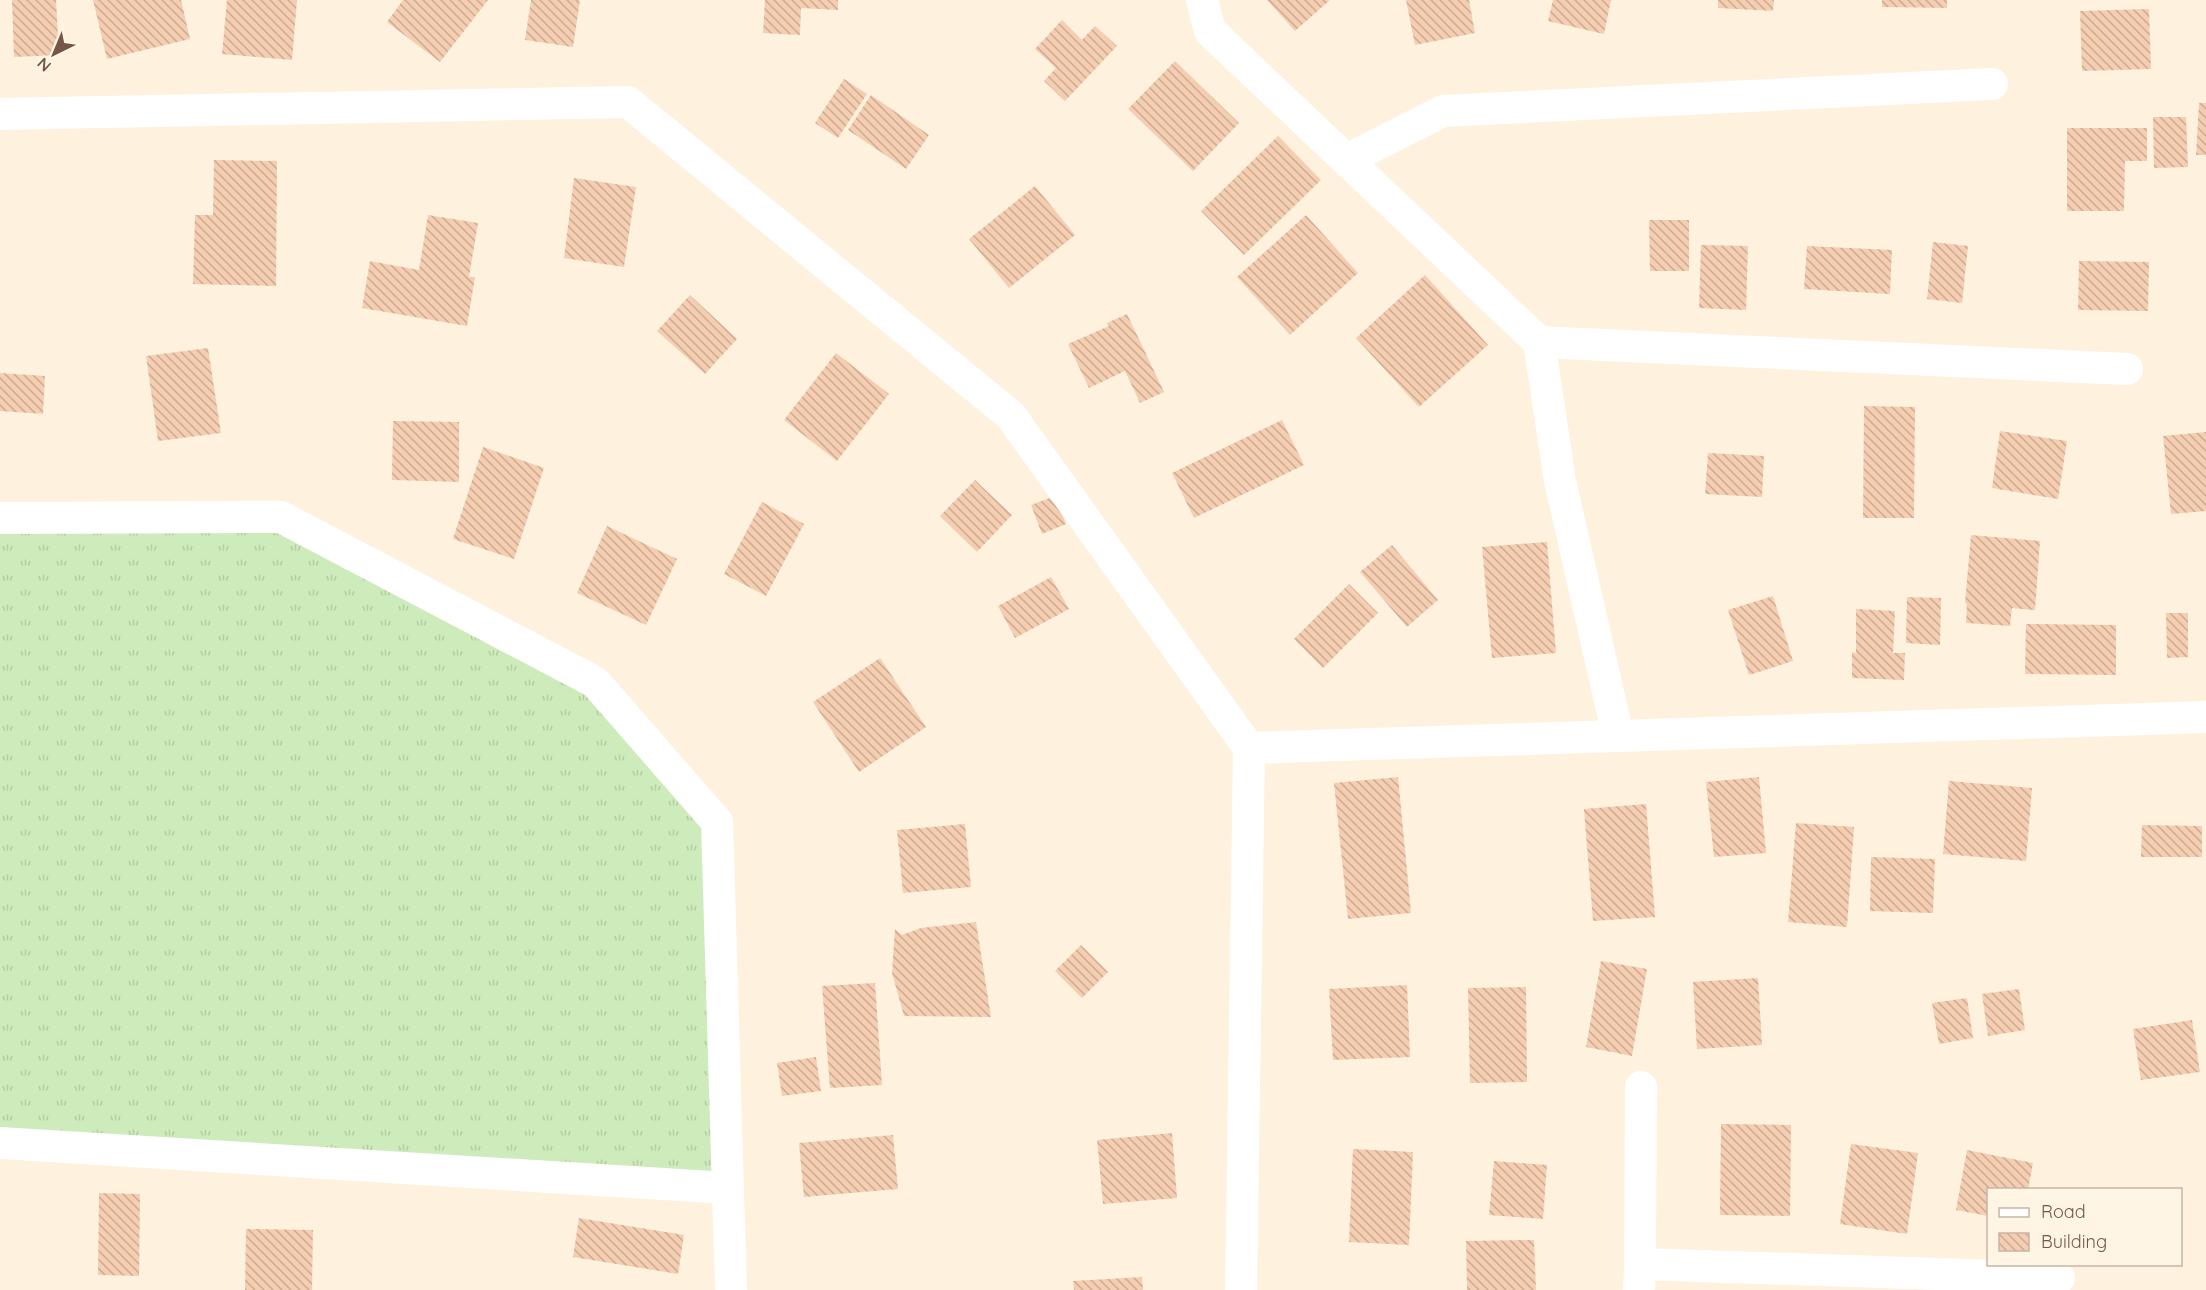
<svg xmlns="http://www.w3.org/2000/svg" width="2206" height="1290" font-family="Quicksand,sans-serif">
<defs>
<pattern id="grass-tufts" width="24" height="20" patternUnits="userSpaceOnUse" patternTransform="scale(1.5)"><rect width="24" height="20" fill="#ceecbb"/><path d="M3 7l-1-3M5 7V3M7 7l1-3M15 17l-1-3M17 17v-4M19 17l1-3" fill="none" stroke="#b4cca2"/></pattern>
<pattern id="building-back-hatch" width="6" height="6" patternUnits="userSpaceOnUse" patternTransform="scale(1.5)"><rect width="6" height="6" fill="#f5ceb2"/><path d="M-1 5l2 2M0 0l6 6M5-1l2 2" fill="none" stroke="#cbaa92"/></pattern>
</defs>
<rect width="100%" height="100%" fill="#fef1dd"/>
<polygon fill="url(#grass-tufts)" points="281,517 595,682 717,822 728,1188 0,1143 0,518"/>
<g fill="url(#building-back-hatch)">
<polygon points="12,0 56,0 59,55 14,57"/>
<polygon points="93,0 181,0 190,39 107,59"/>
<polygon points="227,0 297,0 292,60 222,54"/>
<polygon points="403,0 488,0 440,62 387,22"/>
<polygon points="531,0 580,0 573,47 525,40"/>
<polygon points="765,0 838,0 838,10 801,8 800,35 763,33"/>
<polygon points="1267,0 1330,0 1295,31"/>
<polygon points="1406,0 1469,0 1475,33 1415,45"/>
<polygon points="1553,0 1611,0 1604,34 1548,21"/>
<polygon points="1718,0 1774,0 1773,11 1718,8"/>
<polygon points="1882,0 1947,0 1947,8 1882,7"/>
<polygon points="2149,9 2151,69 2082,71 2080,11"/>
<polygon points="1062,20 1082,40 1095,26 1117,46 1065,101 1044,81 1056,68 1035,49"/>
<polygon points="1175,61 1239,123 1193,171 1128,109"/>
<polygon points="844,79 867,94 838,138 815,123"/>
<polygon points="871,95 929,135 906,169 848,130"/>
<polygon points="2199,103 2206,103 2206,155 2196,155"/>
<polygon points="2153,117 2186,117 2188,167 2154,168"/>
<polygon points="2067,128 2147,128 2147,161 2125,161 2124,211 2067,211"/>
<polygon points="1278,136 1321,180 1244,255 1201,211"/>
<polygon points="214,160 277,161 276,286 193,284 195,215 213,215"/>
<polygon points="574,178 636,187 624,267 564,258"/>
<polygon points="1035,186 1075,235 1009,288 969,239"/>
<polygon points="428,215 478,223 469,277 475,277 467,326 362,308 370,261 419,270"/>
<polygon points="1306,215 1358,273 1290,335 1237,277"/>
<polygon points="1649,220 1689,220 1689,271 1650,271"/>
<polygon points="1933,242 1968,246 1962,303 1927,299"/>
<polygon points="1701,245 1748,246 1746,310 1699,308"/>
<polygon points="1807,246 1892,250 1890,294 1804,289"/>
<polygon points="2079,261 2149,262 2148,311 2078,310"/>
<polygon points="1425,275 1488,345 1419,407 1356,338"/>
<polygon points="690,295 737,339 705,374 657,331"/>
<polygon points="1127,314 1164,392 1140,403 1125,371 1089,388 1068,344 1109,326 1107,323"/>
<polygon points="208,348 221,433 158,441 146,356"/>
<polygon points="836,353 889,394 837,461 784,420"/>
<polygon points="0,373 45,376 43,414 0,411"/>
<polygon points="1864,406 1915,407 1914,518 1863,518"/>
<polygon points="1282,420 1304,465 1194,518 1172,473"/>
<polygon points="393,421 459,422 459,482 392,480"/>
<polygon points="2000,431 2067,441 2058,499 1992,488"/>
<polygon points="2206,432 2206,511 2171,514 2163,436"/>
<polygon points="483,447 544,468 514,559 453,539"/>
<polygon points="1708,453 1764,456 1762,497 1705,494"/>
<polygon points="975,480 1012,515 977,552 940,516"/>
<polygon points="1055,496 1066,524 1042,534 1031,505"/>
<polygon points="762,502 804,524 766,596 724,574"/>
<polygon points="607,526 677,559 646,625 577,593"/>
<polygon points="1971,535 2040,541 2035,610 2012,608 2010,626 1966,623 1967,604 1965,603"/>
<polygon points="1547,542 1556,653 1492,658 1482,547"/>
<polygon points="1392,545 1438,600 1407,627 1360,572"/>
<polygon points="1051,577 1069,609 1015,638 998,606"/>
<polygon points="1349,584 1378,613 1323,668 1294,639"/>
<polygon points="1773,596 1793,661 1749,675 1728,610"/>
<polygon points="1907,597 1941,598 1940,645 1906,643"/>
<polygon points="1856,609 1895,611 1893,653 1905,653 1904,680 1852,678 1852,652 1856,653"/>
<polygon points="2166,613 2188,613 2188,657 2167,658"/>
<polygon points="2026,624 2116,625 2116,675 2025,674"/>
<polygon points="880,658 926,727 859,772 813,702"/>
<polygon points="1398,777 1411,913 1348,919 1334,783"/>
<polygon points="1759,777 1766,853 1714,857 1706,782"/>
<polygon points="1949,781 2032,788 2026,861 1943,854"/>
<polygon points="1646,804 1655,917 1593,921 1584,809"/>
<polygon points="1796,823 1854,827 1847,927 1788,922"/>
<polygon points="965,824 971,887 903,893 897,830"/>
<polygon points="2142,825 2202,826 2202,857 2141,857"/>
<polygon points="1871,857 1935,859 1933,913 1870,911"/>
<polygon points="976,922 991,1017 904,1016 892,973 895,929 902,935 921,928"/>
<polygon points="1081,945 1108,972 1082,998 1055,971"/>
<polygon points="1601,961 1647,969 1632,1056 1586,1047"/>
<polygon points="1758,978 1762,1045 1697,1049 1693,982"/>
<polygon points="875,983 882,1085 830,1088 822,986"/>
<polygon points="1407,985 1410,1057 1333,1060 1329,989"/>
<polygon points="1526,987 1527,1082 1470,1083 1468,988"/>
<polygon points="2019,989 2025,1030 1988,1036 1982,994"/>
<polygon points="1967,998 1973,1038 1939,1044 1932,1003"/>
<polygon points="2192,1020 2200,1072 2141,1080 2133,1029"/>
<polygon points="816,1057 821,1091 782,1096 777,1063"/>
<polygon points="1721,1124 1791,1125 1790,1216 1720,1215"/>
<polygon points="1172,1133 1177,1198 1103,1204 1097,1140"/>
<polygon points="893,1135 898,1189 804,1197 799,1143"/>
<polygon points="1851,1144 1918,1153 1907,1234 1840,1224"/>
<polygon points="1353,1149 1413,1152 1409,1245 1349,1242"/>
<polygon points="1967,1150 2033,1163 2028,1190 1988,1190 1988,1216 1956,1210"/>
<polygon points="1494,1161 1547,1165 1543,1219 1489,1215"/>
<polygon points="99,1193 140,1194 139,1276 98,1275"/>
<polygon points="579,1218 684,1235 678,1274 573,1257"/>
<polygon points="246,1229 313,1230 312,1290 245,1290"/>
<polygon points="1534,1240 1536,1290 1467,1290 1466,1241"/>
<polygon points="1142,1277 1143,1290 1074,1290 1073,1281"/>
</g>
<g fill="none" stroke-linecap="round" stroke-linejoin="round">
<g stroke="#fff" stroke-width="32">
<polyline points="1202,0 1210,31 1539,342 2127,369"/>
<polyline points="0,114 628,102 1011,416 1249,748 1241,1290"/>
<polyline points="1346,160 1443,111 1992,84"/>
<polyline points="1539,342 1560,481 1618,736"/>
<polyline points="0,518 281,517 595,682 717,822 731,1290"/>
<polyline points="1249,748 2206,717"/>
<polyline points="0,1143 728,1188"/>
<polyline points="1640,1264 1641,1087"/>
<polyline points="1639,1290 1640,1264 2059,1278"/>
</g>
</g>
<rect x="1987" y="1188" width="195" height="78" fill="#fff5e5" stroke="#c8b5a5" stroke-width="1.5"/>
<rect x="1999" y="1208" width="30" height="9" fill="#ffffff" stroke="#c8b5a5" stroke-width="1.5"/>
<text x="2041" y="1218" font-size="18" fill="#755644">Road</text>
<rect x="1999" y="1233" width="30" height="18" fill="url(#building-back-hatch)" stroke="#c8b5a5" stroke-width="1.5"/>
<text x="2041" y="1248" font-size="18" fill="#755644">Building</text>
<g transform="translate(54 54) rotate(223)" stroke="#fff5e5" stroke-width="4.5" paint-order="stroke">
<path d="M0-4.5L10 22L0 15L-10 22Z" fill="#755644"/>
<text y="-9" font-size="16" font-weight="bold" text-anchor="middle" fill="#755644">N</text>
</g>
</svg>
